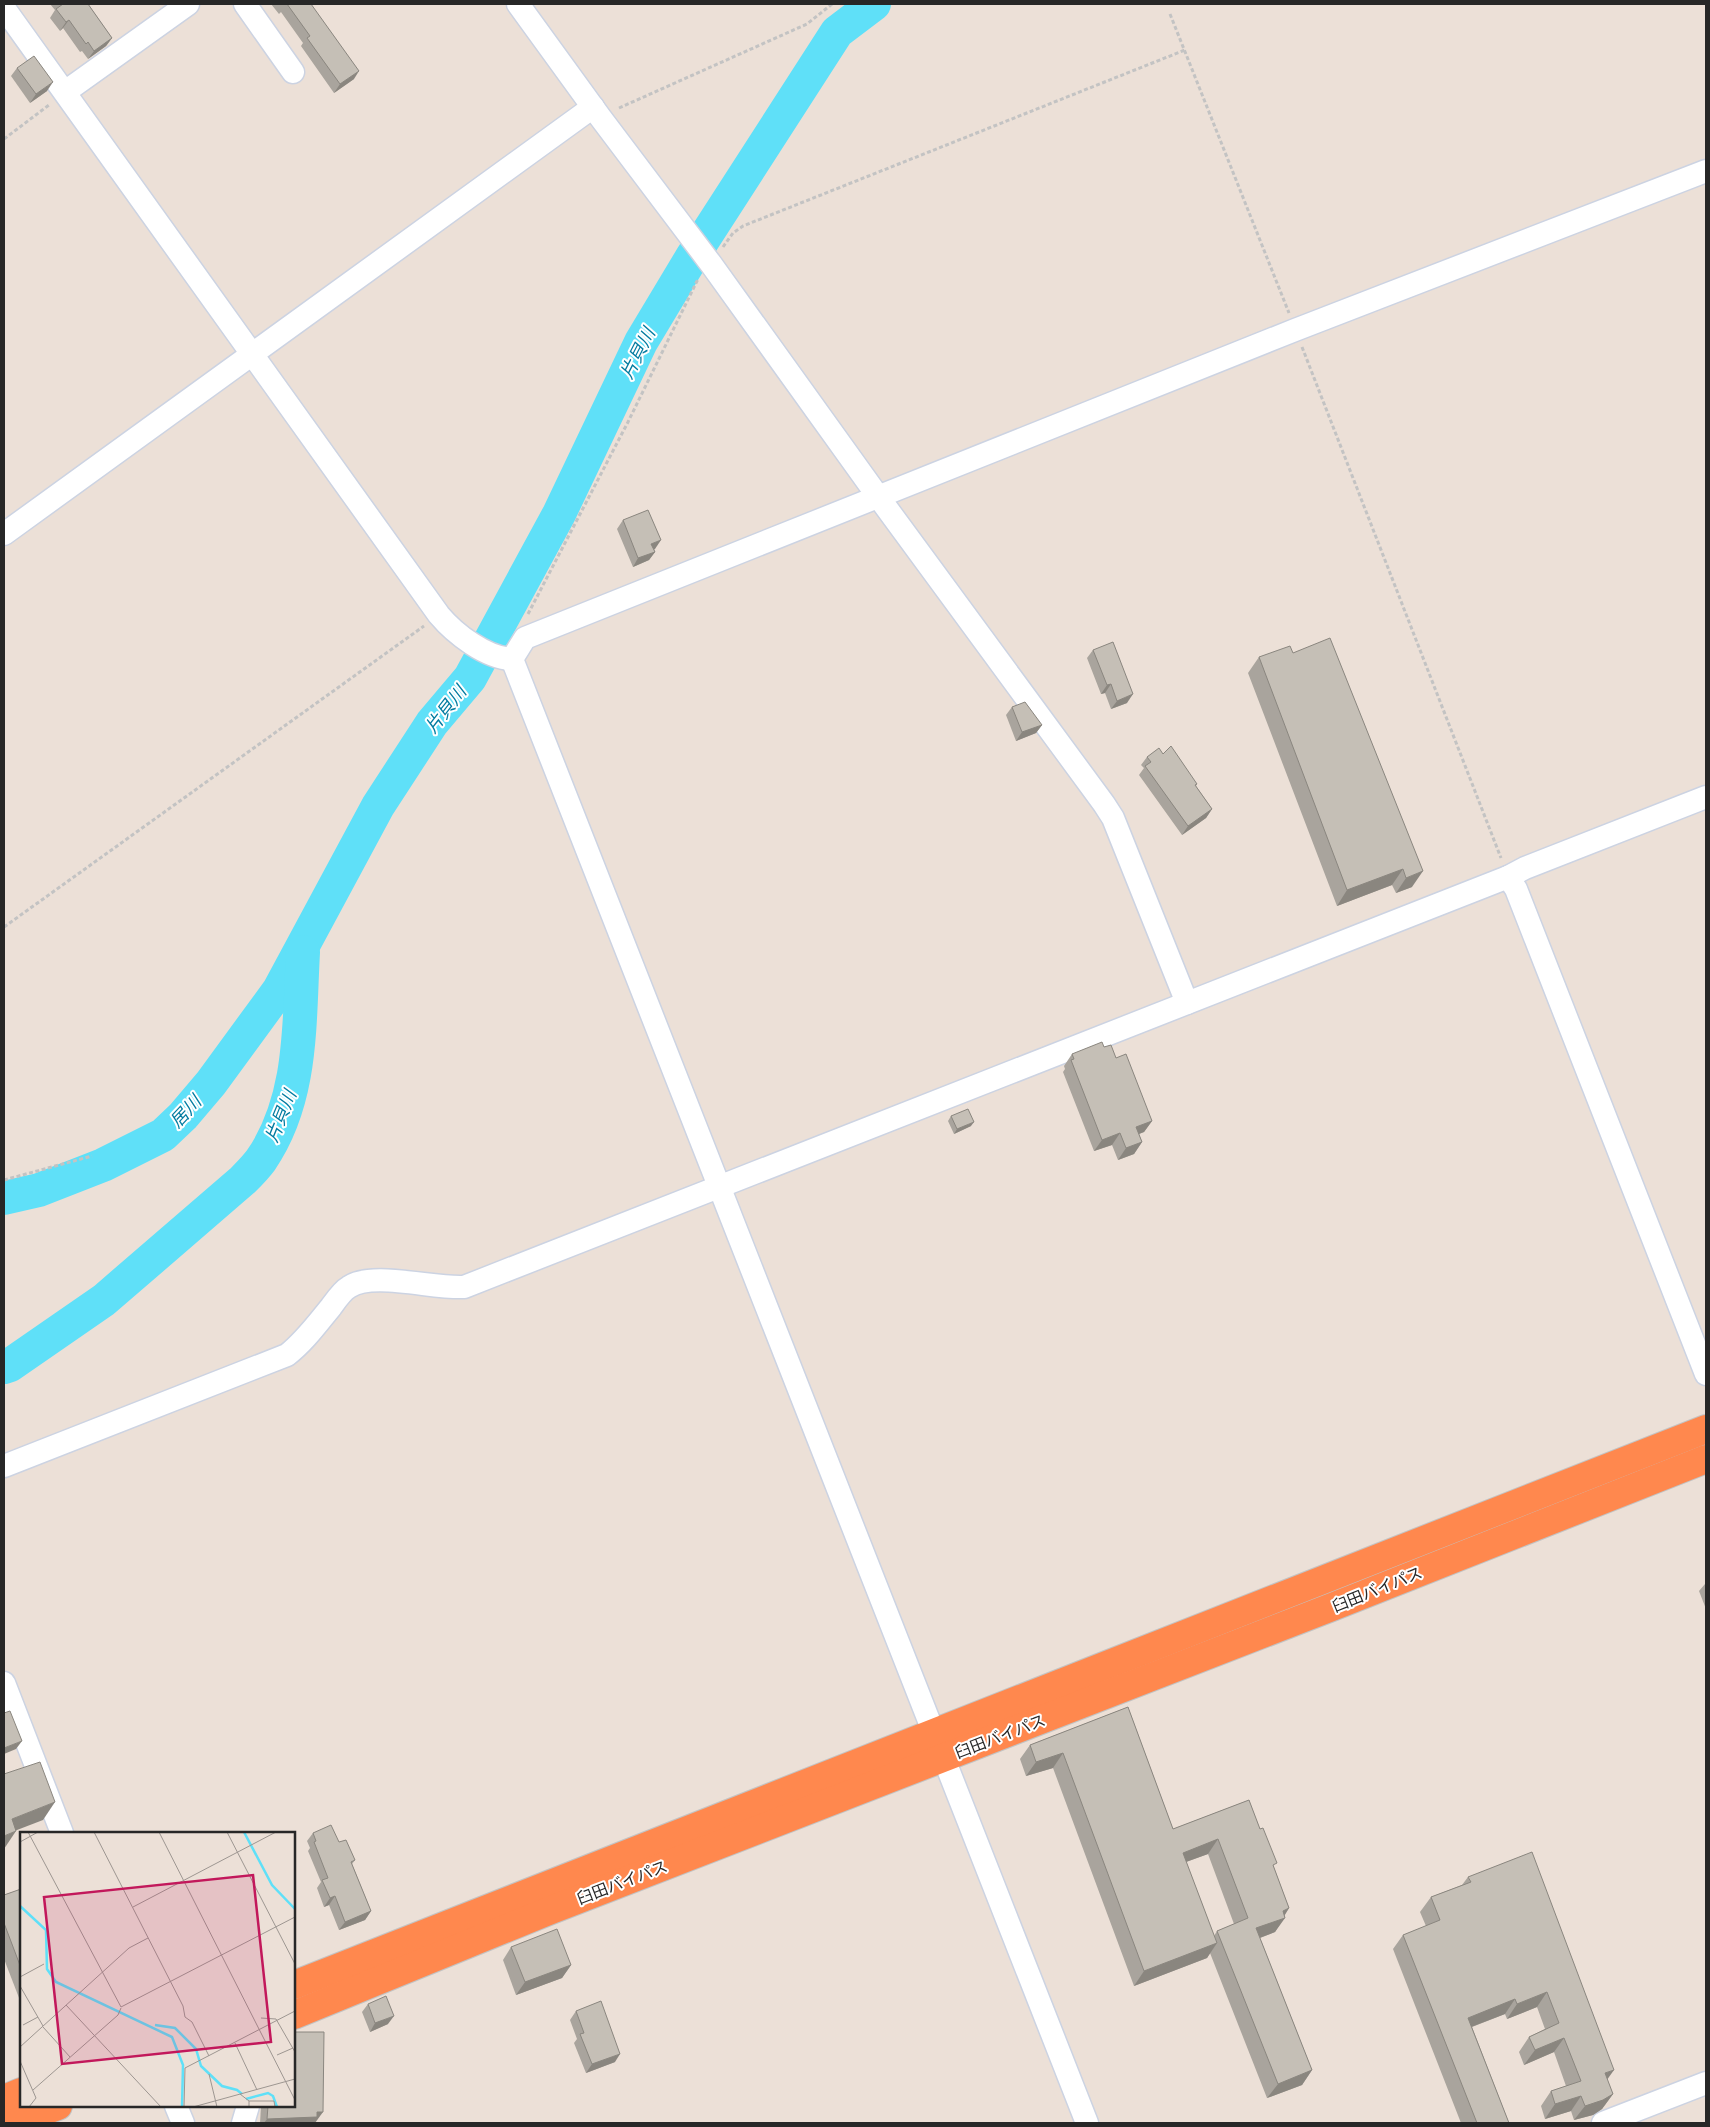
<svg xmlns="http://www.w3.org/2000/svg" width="1710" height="2127" font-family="'Noto Sans','Noto Sans JP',sans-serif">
<rect width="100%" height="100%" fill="#ece0d7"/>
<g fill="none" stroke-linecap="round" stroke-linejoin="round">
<g stroke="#5fe0f8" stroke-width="34">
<polyline points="4,1198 39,1190 103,1165 163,1135 183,1116 211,1083 279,990 378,806 432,723 470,678 559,514 641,342 692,257 837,32 874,4"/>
<path d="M4 1367 10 1365 104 1300 243 1180C249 1174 256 1167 261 1160 303 1099 299 1023 303 952"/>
</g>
<g stroke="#ccd3e2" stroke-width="25">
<g id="minor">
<polyline points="245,4 293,72"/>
<polyline points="518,4 600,117 711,264 877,495 1104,804 1113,818 1187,1003"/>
<path d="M4 8 439 615C455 634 486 658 512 659"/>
<polyline points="65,92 188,4"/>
<polyline points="4,534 593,107"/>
<polyline points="1508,877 1516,889 1706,1374"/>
<path d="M4 1466 287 1355C304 1342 317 1324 331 1307 336 1300 342 1291 349 1287 372 1271 434 1289 464 1287L1508 877 1525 868 1706 797"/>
<polyline points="4,1683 62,1833"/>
<polyline points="176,2106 183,2123"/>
<polyline points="243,2123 248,2106"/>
<polyline points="1087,2123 512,659 525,638 1295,330 1706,171"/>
<polyline points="1603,2123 1706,2083"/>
</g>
</g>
<g stroke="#c3c3c3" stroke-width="30">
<g id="highway">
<polyline points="294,1985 1706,1429"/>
<polyline points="294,2015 551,1910 1332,1607 1706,1459"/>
<polyline points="4,2099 21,2092"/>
<polyline points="13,2123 58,2106"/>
</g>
</g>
<g stroke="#c3c3c3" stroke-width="3" stroke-dasharray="4 2.5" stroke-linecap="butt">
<polyline points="1170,14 1289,313"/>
<polyline points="619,108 807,24 832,4"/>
<polyline points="4,139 49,105"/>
<polyline points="723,247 733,233 743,226 1185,50"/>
<polyline points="1302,347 1501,858"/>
<polyline points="528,614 628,422 698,279"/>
<polyline points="4,927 424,626"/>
<polyline points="4,1180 92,1156"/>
</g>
<use href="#minor" stroke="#fff" stroke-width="22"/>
<use href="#highway" stroke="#ff884e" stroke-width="28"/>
</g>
<g fill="#a9a49d" fill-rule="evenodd">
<polygon points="50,4 88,4 112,38 106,46 88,59 82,51 80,52 63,28 60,31 50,18 55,10"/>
<polygon points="271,4 311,4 354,79 334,93 301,46 303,43 281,12 279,14"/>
<polygon points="17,68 47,91 30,103 11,76"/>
<polygon points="623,520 655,549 654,549 655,552 649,560 633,567 617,529"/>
<polygon points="1093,650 1127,703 1111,709 1105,693 1101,694 1087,658"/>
<polygon points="1293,653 1412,887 1396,893 1392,885 1337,906 1248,673 1259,657"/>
<polygon points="1012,707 1042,725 1036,733 1016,741 1006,715"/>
<polygon points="1163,754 1197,784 1196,786 1212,809 1206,818 1182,835 1139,775 1144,768 1141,765 1147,757"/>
<polygon points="1104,1047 1116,1058 1152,1121 1144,1132 1139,1134 1142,1142 1134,1154 1118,1160 1112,1145 1094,1151 1063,1072 1065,1069 1064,1066 1072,1054"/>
<polygon points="951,1116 971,1126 954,1134 948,1121"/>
<polygon points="1706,1583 1706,1609 1699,1591 1705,1584"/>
<path d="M1128 1707 1173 1829 1249 1800 1289 1908 1275 1932 1260 1938 1312 2070 1302 2085 1267 2098 1210 1953 1207 1958 1134 1986 1053 1768 1026 1776 1020 1759 1030 1745ZM1208 1854 1234 1924 1217 1931 1214 1936 1186 1862Z"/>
<polygon points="313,1833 339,1842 355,1860 352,1864 371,1911 365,1920 339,1930 329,1905 324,1907 317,1888 321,1882 308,1851 310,1848 307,1841"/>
<polygon points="1468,1877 1607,2080 1613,2094 1602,2109 1593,2115 1574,2120 1571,2111 1545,2119 1541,2106 1551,2091 1566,2086 1554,2052 1524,2065 1519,2052 1529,2037 1545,2029 1537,2007 1507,2019 1505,2014 1472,2027 1509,2123 1461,2123 1393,1949 1403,1935 1426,1926 1420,1912 1431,1897 1462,1885"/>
<polygon points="21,1889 21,2003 4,1959 4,1895"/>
<polygon points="511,1947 571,1965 562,1978 516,1995 503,1960"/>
<polygon points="368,2004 388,2024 370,2032 362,2012"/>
<polygon points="576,2011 615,2062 586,2073 574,2043 577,2039 570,2020"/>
<polygon points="261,2106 294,2106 315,2123 260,2123"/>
</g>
<g fill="#8a867f">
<polygon points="69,20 63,28 60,31 66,22"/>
<polygon points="112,38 106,46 88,59 94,51"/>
<polygon points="359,71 354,79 334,93 340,84"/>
<polygon points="53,82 47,91 30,103 36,94"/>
<polygon points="661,540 655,549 646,553 651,544"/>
<polygon points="655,552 649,560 633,567 638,558"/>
<polygon points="1111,684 1105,693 1101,694 1107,685"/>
<polygon points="1133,694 1127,703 1111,709 1117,701"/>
<polygon points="1042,725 1036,733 1016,741 1022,732"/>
<polygon points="1212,809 1206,818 1182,835 1188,826"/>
<polygon points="1403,869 1392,885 1337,906 1347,890"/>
<polygon points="1423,871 1412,887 1396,893 1406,878"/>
<polygon points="1152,1121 1144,1132 1128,1138 1136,1127"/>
<polygon points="974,1122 971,1126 954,1134 957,1129"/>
<polygon points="1120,1133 1112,1145 1094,1151 1102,1140"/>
<polygon points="1142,1142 1134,1154 1118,1160 1126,1148"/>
<polygon points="22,1741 16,1749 4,1754 4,1748"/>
<polygon points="1063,1753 1053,1768 1026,1776 1036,1762"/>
<polygon points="55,1802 43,1820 4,1835 12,1819"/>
<polygon points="16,1831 4,1849 4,1836"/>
<polygon points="1218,1839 1208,1854 1172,1867 1183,1853"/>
<polygon points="335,1896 329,1905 324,1907 330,1898"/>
<polygon points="1289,1908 1282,1919 1285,1918 1275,1932 1246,1943 1256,1928 1283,1911"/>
<polygon points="371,1911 365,1920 339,1930 345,1922"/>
<polygon points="1217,1943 1207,1958 1134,1986 1144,1971"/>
<polygon points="571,1965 562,1978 516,1995 525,1982"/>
<polygon points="1547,1992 1537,2007 1507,2019 1517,2004"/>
<polygon points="1515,1999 1505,2014 1458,2032 1468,2018"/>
<polygon points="394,2016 388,2024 370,2032 375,2023"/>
<polygon points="1564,2038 1554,2052 1524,2065 1535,2050"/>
<polygon points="620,2054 615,2062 586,2073 592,2064"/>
<polygon points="1312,2070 1302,2085 1267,2098 1278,2084"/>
<polygon points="1614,2070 1604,2084 1605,2073"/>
<polygon points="1613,2094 1602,2109 1593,2115 1574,2120 1585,2106"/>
<polygon points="1581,2096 1571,2111 1545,2119 1555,2104"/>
<polygon points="317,2112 323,2112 315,2123 264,2123 267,2119"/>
</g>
<g fill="#c5bfb6" stroke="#8a867f">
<polygon points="62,4 88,4 112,38 94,51 88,42 86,44 69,20 66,22 56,9 63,4"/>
<polygon points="287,4 311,4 359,71 340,84 307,38 310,36"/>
<polygon points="34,56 53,82 36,94 17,68"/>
<polygon points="648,510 661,540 651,544 655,552 638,558 623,520"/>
<polygon points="1330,638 1423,871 1406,878 1403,869 1347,890 1259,657 1290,646 1293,653"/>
<polygon points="1113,642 1133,694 1117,701 1111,684 1107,685 1093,650"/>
<polygon points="1025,702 1042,725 1022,732 1012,707"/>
<polygon points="1171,746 1197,784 1195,785 1212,809 1188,826 1145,766 1151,762 1147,757 1159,748 1163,754"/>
<polygon points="1102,1042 1104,1047 1111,1045 1116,1058 1126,1054 1152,1121 1136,1127 1142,1142 1126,1148 1120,1133 1102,1140 1071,1060 1074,1059 1072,1054"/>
<polygon points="968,1109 974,1122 957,1129 951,1116"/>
<polygon points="1128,1707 1173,1829 1249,1800 1260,1829 1263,1828 1277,1863 1273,1865 1289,1908 1283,1911 1285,1918 1256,1928 1312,2070 1278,2084 1217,1931 1248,1918 1218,1839 1183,1853 1217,1943 1144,1971 1063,1753 1036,1762 1030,1745"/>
<polygon points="10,1711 22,1741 4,1748 4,1713"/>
<polygon points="40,1762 55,1802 12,1819 16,1831 4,1836 4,1774"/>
<polygon points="331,1825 339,1842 346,1840 355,1860 351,1862 371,1911 345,1922 335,1896 330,1898 322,1880 328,1878 314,1842 316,1841 313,1833"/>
<polygon points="1532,1852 1614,2070 1605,2073 1613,2094 1603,2100 1585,2106 1581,2096 1555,2104 1551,2091 1581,2081 1564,2038 1535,2050 1529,2037 1559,2023 1547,1992 1517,2004 1515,1999 1468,2018 1509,2123 1477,2123 1403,1935 1440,1920 1431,1897 1471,1882 1468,1877"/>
<polygon points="21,1889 21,1968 4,1923 4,1895"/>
<polygon points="557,1929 571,1965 525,1982 511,1947"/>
<polygon points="386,1996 394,2016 375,2023 368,2004"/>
<polygon points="601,2001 620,2054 592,2064 580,2034 584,2033 576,2011"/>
<polygon points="294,2032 324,2032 323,2112 317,2112 317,2117 267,2119 268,2106 294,2106"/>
</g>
<g text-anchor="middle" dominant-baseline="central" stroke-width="4" stroke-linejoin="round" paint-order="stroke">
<g font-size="16" fill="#272727" stroke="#fff">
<text transform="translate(1377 1589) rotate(-22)">臼田バイパス</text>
<text transform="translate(1000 1736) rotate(-21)">臼田バイパス</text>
<text transform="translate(622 1882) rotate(-21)">臼田バイパス</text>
</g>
<g font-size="18" font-style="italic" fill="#027ba0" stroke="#fff">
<text transform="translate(637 353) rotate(-63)">片貝川</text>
<text transform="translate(445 709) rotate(-52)">片貝川</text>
<text transform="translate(185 1111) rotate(-47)">居川</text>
<text transform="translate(280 1116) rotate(-68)">片貝川</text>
</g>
</g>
<g transform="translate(20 1832)">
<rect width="275" height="275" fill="#ece0d7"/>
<path fill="none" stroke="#5fe0f8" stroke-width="2.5" d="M224 0 252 53 275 77M0 74 26 98 27 137 36 150 152 205 163 233 162 275M135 193 155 196 176 217 181 234 202 254 217 258 222 262M226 267 248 261 253 264 257 275"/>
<path fill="none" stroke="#9d9691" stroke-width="1" d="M8 0 101 175 275 85M74 0 163 174 165 185 172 190 189 224M139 0 275 268M207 0 275 132M0 10 18 0M113 75 256 0M0 145 24 132M0 154 23 194M46 173 141 275M241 186 256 187 275 220M3 193 18 185M23 195 50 225M215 211 237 258M0 215 109 116 128 106M257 223 273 216M0 229 16 266 9 275M189 242 197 275M13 258 98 183 101 176M220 262 229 269V275M229 269H254L255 275M164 275 165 236 275 179M173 275 275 247"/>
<path fill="#c2185b" fill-opacity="0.15" stroke="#c2185b" stroke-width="2.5" d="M233 43 251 210 42 232 24 65Z"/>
<rect width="275" height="275" fill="none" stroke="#272727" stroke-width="2.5"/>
</g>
<rect width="1710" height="2127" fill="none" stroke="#272727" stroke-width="10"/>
</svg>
